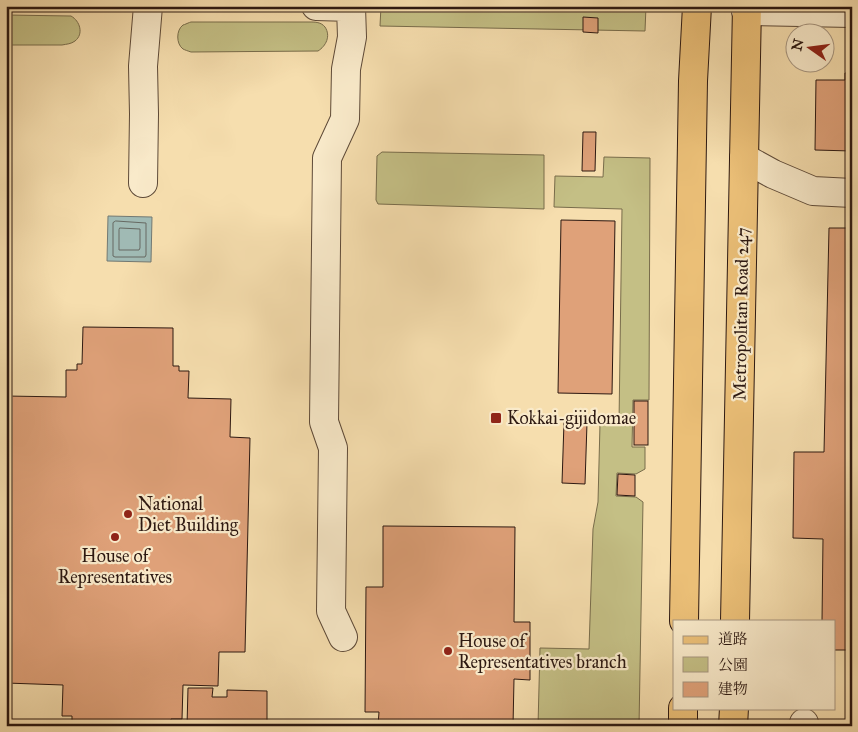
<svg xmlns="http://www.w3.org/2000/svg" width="858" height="732" font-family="'IM FELL Great Primer','Noto Serif JP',serif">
<rect width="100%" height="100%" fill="#f6deae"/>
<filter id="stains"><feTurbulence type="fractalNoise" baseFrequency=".004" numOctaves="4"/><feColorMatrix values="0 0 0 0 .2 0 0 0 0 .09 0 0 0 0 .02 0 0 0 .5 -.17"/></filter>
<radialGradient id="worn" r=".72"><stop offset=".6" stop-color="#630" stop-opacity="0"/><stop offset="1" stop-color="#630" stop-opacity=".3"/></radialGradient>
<g fill="#c4bf85" stroke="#786c4b">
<polygon points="381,6 646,6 645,31 380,26"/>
<path d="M6 15 71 16C80 21 84 34 75 41 71 44 67 44 62 45H6Z"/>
<path d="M191 22H310C315 22 321 22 325 27 331 36 326 46 318 51L191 52C188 51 185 50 183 49 176 44 176 30 183 25 184 25 190 22 191 22Z"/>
<polygon points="382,152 544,155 544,209 378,204 376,200 377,156"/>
<polygon points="604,157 650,158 649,400 633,400 632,447 645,447 645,469 636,474 617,473 616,496 636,497 643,502 639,726 538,726 540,648 589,649 593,529 598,502 600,424 619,423 622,209 554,207 555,176 603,177"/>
</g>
<polygon fill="#a0bab4" stroke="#727973" points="108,216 152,217 151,262 107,261"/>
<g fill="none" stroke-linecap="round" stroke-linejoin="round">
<g stroke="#666962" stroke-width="1">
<polygon points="116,221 146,223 146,255 145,257 115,257 113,256 113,223"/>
<polygon points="120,228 140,229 140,248 139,250 119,250 119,230"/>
</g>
</g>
<g fill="#dfa179" stroke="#2c1811">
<polygon points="583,17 598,18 598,33 583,32"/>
<polygon points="845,73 852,73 852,151 815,150 816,80 845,80"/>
<polygon points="583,132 596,132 595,171 582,171"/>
<polygon points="561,220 615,221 612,394 558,393"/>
<polygon points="829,228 852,228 852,650 834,650 834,621 822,621 823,539 793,538 794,452 824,452"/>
<polygon points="83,327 173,328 173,366 179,366 179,371 189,371 188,398 231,399 230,437 250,438 245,652 219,652 218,686 183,685 182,719 171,719 171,723 72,721 72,716 62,716 63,685 6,683 6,572 9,456 6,456 6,396 66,397 66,370 77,370 77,364 82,364"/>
<rect x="634" y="401" width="14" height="44"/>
<polygon points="564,422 587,423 585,484 562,483"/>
<polygon points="618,474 635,475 635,496 617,495"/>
<polygon points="383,526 515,527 514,622 530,622 530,680 514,679 513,726 378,726 379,712 365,712 366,587 383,587"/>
<polygon points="850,678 852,678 852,726 849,726"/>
<polygon points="188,688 213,688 212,697 227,697 227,690 267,691 267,726 187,726"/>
</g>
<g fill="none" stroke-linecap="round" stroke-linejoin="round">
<g stroke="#5e4a38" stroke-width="30">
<g id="minor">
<polyline points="316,6 351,7 352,37 346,69 345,119 327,158 324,422 333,448 331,611 343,637"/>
<polyline points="746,11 852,13"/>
<polyline points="744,158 773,174 813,191 852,193"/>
<polyline points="143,183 144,114 143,66 148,6"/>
<polyline points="804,726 804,723"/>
</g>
</g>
<g stroke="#2c1811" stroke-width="30">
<g id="major">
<polyline points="684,621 693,81 697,6"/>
<polyline points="735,621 747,6"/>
<polyline points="683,726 683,708"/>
<polyline points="733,726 734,708"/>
</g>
</g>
<use href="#minor" stroke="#f9eaca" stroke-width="28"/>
<use href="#major" stroke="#ebbf77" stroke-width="28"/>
</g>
<g fill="#8f2418" stroke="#f9eaca" stroke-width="2">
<rect x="490" y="412" width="12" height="12" rx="2.5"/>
<circle cx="128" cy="514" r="5"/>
<circle cx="115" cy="537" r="5"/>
<circle cx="448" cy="651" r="5"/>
</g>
<g text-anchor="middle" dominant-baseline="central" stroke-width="4.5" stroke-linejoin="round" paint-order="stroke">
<g font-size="18" fill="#2c1811" stroke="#f9eaca">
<text transform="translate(741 314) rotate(-89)">Metropolitan Road 247</text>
</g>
<g font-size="18" fill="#2c1811" stroke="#f9eaca" text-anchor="start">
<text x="507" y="418">Kokkai-gijidomae</text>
<text x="138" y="504">National<tspan x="138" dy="21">Diet Building</tspan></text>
<text x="115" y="556" text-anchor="middle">House of<tspan x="115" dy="21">Representatives</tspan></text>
<text x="458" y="641">House of<tspan x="458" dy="21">Representatives branch</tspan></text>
</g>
</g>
<rect width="858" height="732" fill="none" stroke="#f6deae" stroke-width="25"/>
<rect x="8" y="8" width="843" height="717" fill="none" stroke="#2c1811" stroke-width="2.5"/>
<rect x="12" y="12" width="833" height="707" fill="none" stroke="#2c1811"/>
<rect x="673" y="620" width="162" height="90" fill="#f9eaca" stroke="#a79680"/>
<rect x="683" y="636" width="25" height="8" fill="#ebbf77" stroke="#a79680"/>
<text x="718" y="644" font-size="15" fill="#2c1811">道路</text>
<rect x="683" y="657" width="25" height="15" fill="#c4bf85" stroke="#a79680"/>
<text x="718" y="670" font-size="15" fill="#2c1811">公園</text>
<rect x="683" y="682" width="25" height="15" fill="#dfa179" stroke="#a79680"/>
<text x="718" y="694" font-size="15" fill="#2c1811">建物</text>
<g transform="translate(810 48) rotate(284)"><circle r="24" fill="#f9eaca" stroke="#a79680"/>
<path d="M0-4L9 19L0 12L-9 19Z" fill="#8f2418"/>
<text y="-8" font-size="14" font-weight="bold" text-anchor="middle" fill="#2c1811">N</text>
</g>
<rect width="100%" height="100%" filter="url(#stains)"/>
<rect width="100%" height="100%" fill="url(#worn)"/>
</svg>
